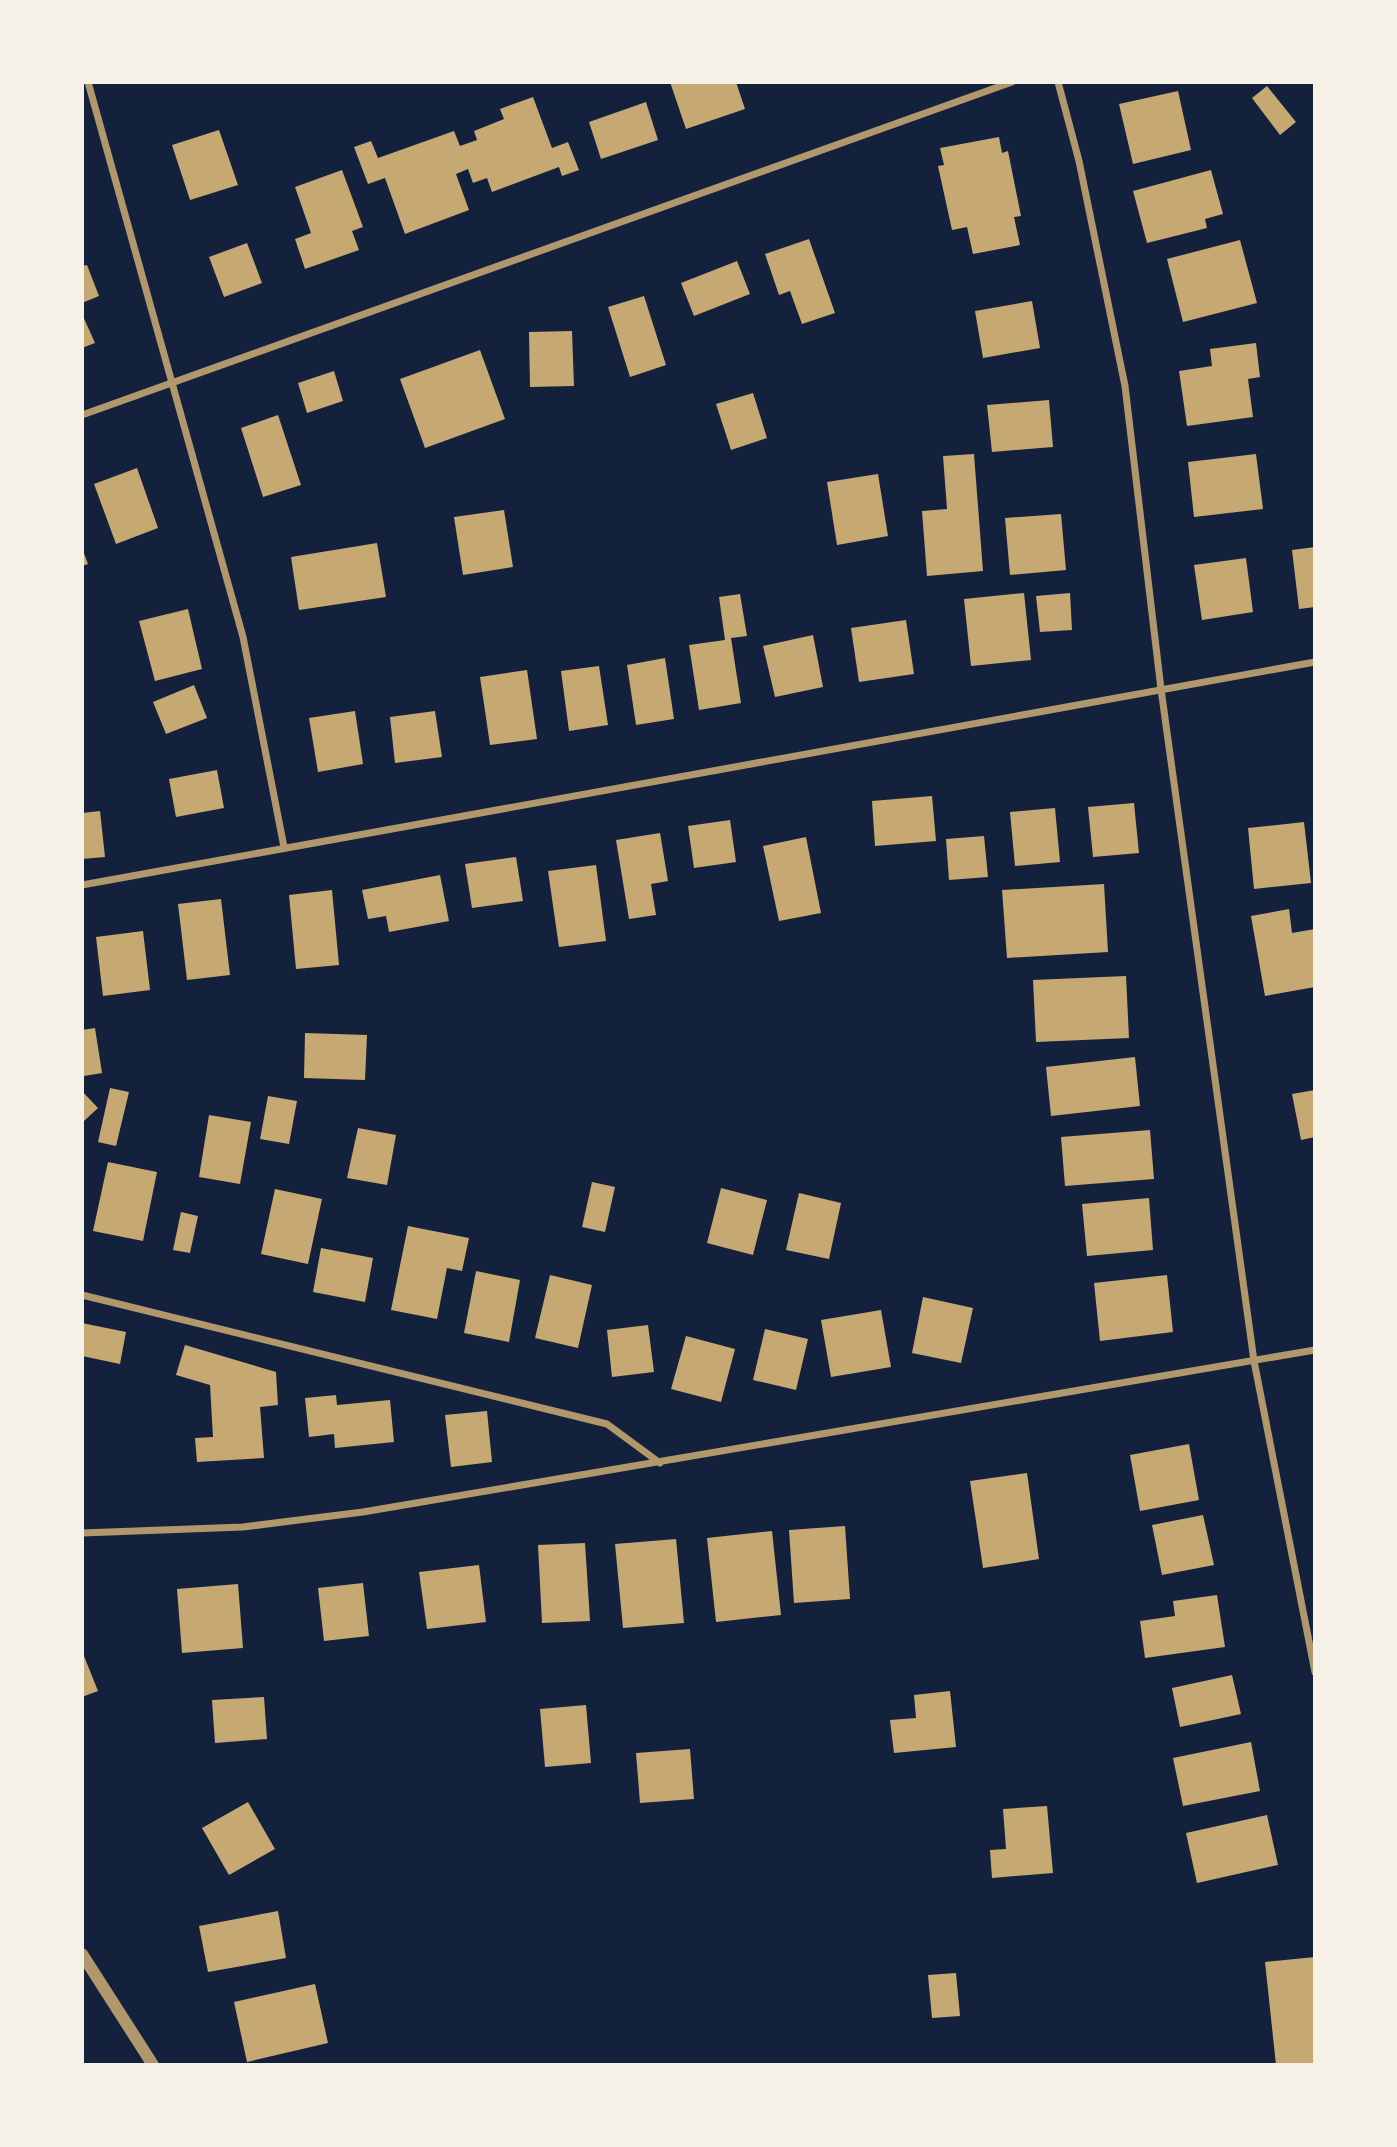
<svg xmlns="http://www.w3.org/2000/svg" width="1397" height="2147" font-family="Helvetica,sans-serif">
<rect width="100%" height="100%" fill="#14213d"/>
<g fill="#c6a872">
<polygon points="670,82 736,82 745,109 686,129"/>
<polygon points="1267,86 1296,122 1280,135 1252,98"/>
<polygon points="1178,91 1191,150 1133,164 1119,104"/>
<polygon points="533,97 552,148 568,142 579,170 562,176 559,167 492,192 487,178 473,183 468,169 456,174 469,210 405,234 385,178 368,184 354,147 371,141 378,158 454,131 460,146 477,140 474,131 504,119 500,109"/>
<polygon points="646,102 658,140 601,159 589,122"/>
<polygon points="219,130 238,185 190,200 172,145"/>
<polygon points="999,137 1002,153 1008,151 1021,216 1014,217 1020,245 973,254 967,227 952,230 938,166 944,165 940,148"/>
<polygon points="342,170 363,227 352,231 359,250 305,269 295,239 311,233 295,187"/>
<polygon points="1211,170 1223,214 1205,219 1207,228 1147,243 1133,191"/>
<polygon points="809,239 835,313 802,324 790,291 779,295 765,254"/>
<polygon points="1240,240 1257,303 1183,322 1167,259"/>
<polygon points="247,243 262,283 224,297 209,257"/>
<polygon points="737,261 750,294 694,316 681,283"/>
<polygon points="87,265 99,296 82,303 82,266"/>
<polygon points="644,296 666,365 630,377 608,307"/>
<polygon points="1032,301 1040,348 983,358 975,311"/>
<polygon points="82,314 95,343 82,348"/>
<polygon points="572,331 574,386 530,387 529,332"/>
<polygon points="1256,343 1260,377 1248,379 1253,417 1187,426 1179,371 1212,366 1210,349"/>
<polygon points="480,350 505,419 425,448 400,379"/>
<polygon points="334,371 343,401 307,413 298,383"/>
<polygon points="753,393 767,438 731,450 716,404"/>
<polygon points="1049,400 1053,447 992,452 987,405"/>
<polygon points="278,415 301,485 263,497 241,428"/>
<polygon points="974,454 983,571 927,576 922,511 947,509 943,456"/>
<polygon points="1256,454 1263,509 1194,517 1188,462"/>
<polygon points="137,468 158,528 116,544 94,484"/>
<polygon points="878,474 888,536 837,545 827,482"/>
<polygon points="504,510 513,567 463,575 454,517"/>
<polygon points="1061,514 1066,570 1010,575 1005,518"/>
<polygon points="377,543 386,597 299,610 291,557"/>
<polygon points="1315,547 1315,607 1299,609 1292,550"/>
<polygon points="82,548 88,564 82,566"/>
<polygon points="1246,558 1253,612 1202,620 1194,565"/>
<polygon points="1024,593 1031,660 971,666 964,599"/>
<polygon points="1070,593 1072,630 1040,632 1036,596"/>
<polygon points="740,594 747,636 731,638 741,703 699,710 689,645 725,640 719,597"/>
<polygon points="188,609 202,669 155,681 139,621"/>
<polygon points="906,620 914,674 859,682 851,628"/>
<polygon points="813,635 823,687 775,697 763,646"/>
<polygon points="665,658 674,719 636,725 627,665"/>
<polygon points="599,666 608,725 569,731 561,671"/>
<polygon points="527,670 537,739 490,745 480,677"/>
<polygon points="194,685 207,718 166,734 153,702"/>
<polygon points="355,711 363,764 318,772 309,718"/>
<polygon points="435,711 442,757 395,763 390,717"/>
<polygon points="217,770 224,808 176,817 169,779"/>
<polygon points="932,796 936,841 875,846 872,801"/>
<polygon points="1134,803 1139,853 1093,857 1088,807"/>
<polygon points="1055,808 1060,862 1015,866 1010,812"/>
<polygon points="100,811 105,857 82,859 82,813"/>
<polygon points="730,820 736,862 694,868 688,826"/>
<polygon points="1304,822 1311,883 1254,889 1248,828"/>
<polygon points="660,833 668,881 651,884 656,915 629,919 616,840"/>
<polygon points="984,836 988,877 949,880 946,839"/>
<polygon points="806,837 821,913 779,921 763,846"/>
<polygon points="516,857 523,901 472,908 465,864"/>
<polygon points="596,865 606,941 559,947 548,871"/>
<polygon points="440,875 449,921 389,932 386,916 368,919 362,890"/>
<polygon points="1104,884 1108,952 1007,958 1002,890"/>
<polygon points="332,890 339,965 296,969 289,895"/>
<polygon points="221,899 230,975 187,980 178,904"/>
<polygon points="1289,909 1292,933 1315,929 1315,987 1265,996 1251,916"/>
<polygon points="143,931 150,990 103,996 96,937"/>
<polygon points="1126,976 1129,1038 1036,1042 1033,980"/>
<polygon points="95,1028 102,1073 84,1076 82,1030"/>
<polygon points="305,1033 367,1035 365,1080 304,1078"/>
<polygon points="1135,1057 1140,1106 1051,1116 1046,1067"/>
<polygon points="110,1088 129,1092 116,1146 98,1142"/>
<polygon points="1315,1090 1315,1137 1301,1140 1292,1094"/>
<polygon points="82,1091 98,1108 84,1121 82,1119"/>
<polygon points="268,1096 297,1101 289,1144 260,1139"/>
<polygon points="209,1115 251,1122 240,1184 199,1177"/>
<polygon points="358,1128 396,1135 387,1185 347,1178"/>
<polygon points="1150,1130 1154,1179 1065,1186 1061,1137"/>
<polygon points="108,1162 157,1172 143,1241 93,1231"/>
<polygon points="592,1182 615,1187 605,1232 582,1227"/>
<polygon points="721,1188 767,1200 753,1255 707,1243"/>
<polygon points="275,1189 322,1199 308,1264 261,1254"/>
<polygon points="799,1193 841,1203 829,1259 786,1250"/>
<polygon points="1149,1198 1153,1250 1087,1256 1082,1204"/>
<polygon points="181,1212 198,1216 190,1253 173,1250"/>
<polygon points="408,1226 469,1238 462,1271 447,1268 437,1319 391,1310"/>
<polygon points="321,1248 373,1258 365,1302 313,1292"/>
<polygon points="476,1271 520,1280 509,1342 464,1333"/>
<polygon points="550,1275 592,1285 578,1348 535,1338"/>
<polygon points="1167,1275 1173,1332 1100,1341 1094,1283"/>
<polygon points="923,1297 973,1308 961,1363 912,1353"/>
<polygon points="881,1310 891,1367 831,1377 821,1320"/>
<polygon points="82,1323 126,1332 120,1364 82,1356"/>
<polygon points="648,1325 654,1372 612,1377 607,1330"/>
<polygon points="765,1329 808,1339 796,1390 753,1380"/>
<polygon points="686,1336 735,1349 721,1402 671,1389"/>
<polygon points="185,1345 276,1372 278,1405 260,1407 264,1458 197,1462 195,1438 213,1437 210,1385 176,1375"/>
<polygon points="336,1395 337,1405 390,1400 394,1442 335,1448 334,1434 309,1437 305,1398"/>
<polygon points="487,1411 492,1462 451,1467 445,1415"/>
<polygon points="1189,1444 1199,1500 1140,1511 1130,1455"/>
<polygon points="1027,1473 1039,1559 983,1568 970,1481"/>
<polygon points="1203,1515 1214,1565 1162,1575 1152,1525"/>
<polygon points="845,1526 850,1599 794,1603 789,1530"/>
<polygon points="772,1531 781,1615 716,1622 707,1538"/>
<polygon points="676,1539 684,1623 623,1628 615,1544"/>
<polygon points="585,1543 590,1621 542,1623 538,1545"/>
<polygon points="479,1565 486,1622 427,1629 419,1572"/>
<polygon points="363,1583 369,1636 324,1641 318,1588"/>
<polygon points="238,1584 243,1648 182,1653 177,1589"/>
<polygon points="1217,1595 1225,1647 1145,1658 1140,1621 1175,1616 1173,1601"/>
<polygon points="82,1651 98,1691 82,1697"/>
<polygon points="1232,1675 1241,1714 1180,1727 1172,1688"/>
<polygon points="950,1691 956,1747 894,1753 890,1720 916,1718 914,1695"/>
<polygon points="264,1697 267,1739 215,1743 212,1700"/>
<polygon points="586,1705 591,1763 545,1767 540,1709"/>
<polygon points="1251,1742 1260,1791 1183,1806 1173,1758"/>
<polygon points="690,1749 694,1799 640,1803 636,1753"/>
<polygon points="248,1802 275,1849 229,1875 202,1828"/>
<polygon points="1047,1806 1053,1873 992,1878 990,1850 1006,1849 1003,1809"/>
<polygon points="1267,1815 1278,1865 1197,1883 1186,1833"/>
<polygon points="278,1911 286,1958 208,1972 199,1926"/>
<polygon points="1315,1957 1315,2065 1276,2065 1265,1962"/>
<polygon points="956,1973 960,2016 932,2018 928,1975"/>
<polygon points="315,1984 328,2043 247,2062 234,2002"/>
</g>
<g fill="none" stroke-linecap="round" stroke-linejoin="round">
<g stroke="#b1986c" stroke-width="7">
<polyline points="88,82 243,637 284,847"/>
<polyline points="1058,82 1079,161 1125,386 1161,689 1254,1361 1315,1672"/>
<polyline points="82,415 1012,82"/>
<polyline points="82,885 1315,662"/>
<polyline points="82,1295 607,1424 660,1463"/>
<polyline points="82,1533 243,1527 363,1512 1315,1350"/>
</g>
<polyline stroke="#b1986c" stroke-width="12" points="82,1954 153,2065"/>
</g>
<rect width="1397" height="2147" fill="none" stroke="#f6f1e7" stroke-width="168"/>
</svg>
